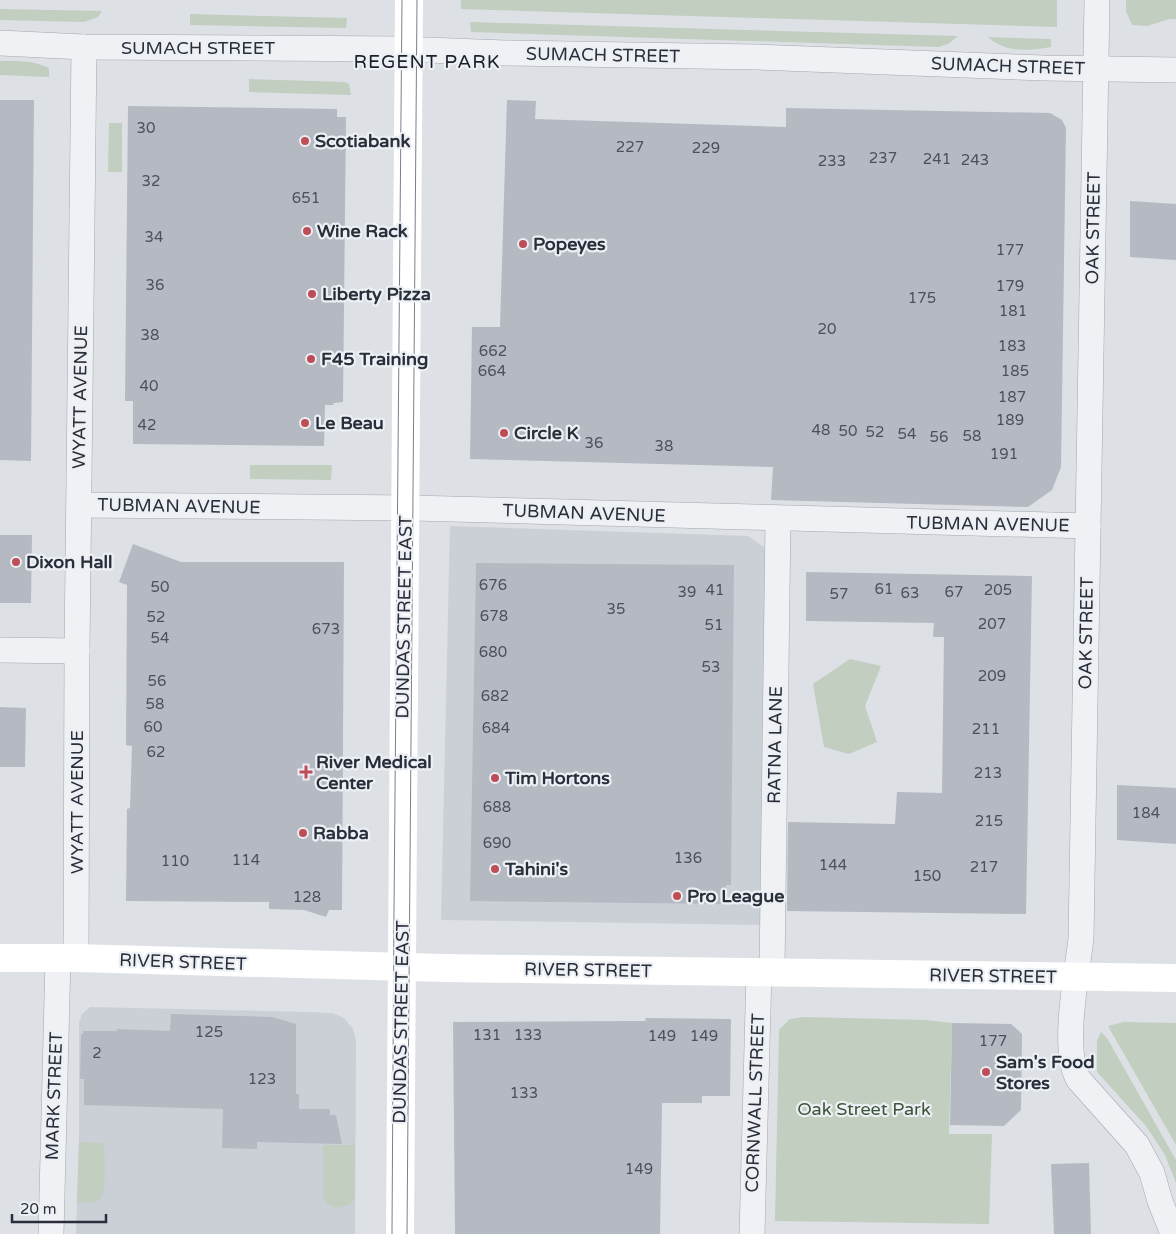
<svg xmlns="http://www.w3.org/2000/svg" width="1176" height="1234" font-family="'Varela Round',sans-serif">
<rect width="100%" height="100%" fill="#dde0e5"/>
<g fill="#cbcfd6">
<polygon points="450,526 748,536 770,551 765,925 441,920"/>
<polygon points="90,1007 307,1012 332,1013 344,1018 353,1029 356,1041 355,1234 76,1234 79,1142 79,1023 82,1014"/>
</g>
<g fill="#c2cebf">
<polygon points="461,0 1057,0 1057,27 461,9"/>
<polygon points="1126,0 1176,0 1176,19 1169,19 1147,26 1132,25 1126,11"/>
<polygon points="0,9 102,11 98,17 84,22 0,20"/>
<polygon points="190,14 347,18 346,28 190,25"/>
<polygon points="470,22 958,36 948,44 939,47 471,32"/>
<path d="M988 37 1051 39V47C1029 51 1006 53 988 37Z"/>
<path d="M0 61C17 61 33 60 49 68V77L0 75Z"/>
<polygon points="249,79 345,82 349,84 351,95 249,92"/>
<polygon points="109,123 122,123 122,172 108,172"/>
<polygon points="250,465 332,465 331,480 250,479"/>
<polygon points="850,659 881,666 865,706 877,742 849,754 824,747 813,684"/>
<polygon points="804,1017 925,1020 952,1023 949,1134 992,1134 989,1224 775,1221 779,1030 790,1019"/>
<polygon points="1124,1022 1176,1023 1176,1145 1108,1026"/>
<polygon points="1101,1032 1107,1038 1176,1160 1176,1183 1165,1155 1146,1126 1097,1072 1097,1041"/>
<path d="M79 1142 104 1143C104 1155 107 1191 100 1199 95 1204 84 1202 77 1203Z"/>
<path d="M323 1145H355V1195L352 1203C340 1210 329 1210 323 1196Z"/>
</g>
<g fill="#b5b9c1">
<polygon points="0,100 34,100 31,461 0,460"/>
<polygon points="507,100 536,101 535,119 786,127 786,108 1050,113 1062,120 1066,128 1061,467 1052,490 1028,507 771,500 773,467 470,459 472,327 500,327"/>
<polygon points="128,106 337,109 337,117 346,117 343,402 333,403 334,405 325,405 324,446 133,444 133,401 125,401"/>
<polygon points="1130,201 1176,204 1176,260 1130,257"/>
<polygon points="0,535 32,535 31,603 0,603"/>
<polygon points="133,544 181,562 344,562 342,910 329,910 326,917 304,910 269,909 269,902 126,901 127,809 130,808 132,746 126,745 127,585 119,582"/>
<polygon points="476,563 734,565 731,885 726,885 725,904 470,901"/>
<polygon points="806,572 1032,576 1026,914 787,911 788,822 895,824 897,792 942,793 944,637 933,637 934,623 806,621"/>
<polygon points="0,707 26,708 25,767 0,767"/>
<polygon points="1117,785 1176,788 1176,844 1117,840"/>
<polygon points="171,1014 272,1017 296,1024 296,1094 299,1094 299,1109 330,1109 330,1115 336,1115 342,1144 257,1142 257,1149 222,1148 223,1109 84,1105 84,1079 80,1079 81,1034 83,1034 83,1031 117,1031 117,1029 170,1031"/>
<polygon points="645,1018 731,1019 730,1096 702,1096 702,1103 662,1103 660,1234 455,1234 453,1022 633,1021 646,1021"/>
<polygon points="952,1023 1011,1024 1022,1034 1021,1110 1004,1126 950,1125"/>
<polygon points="1089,1163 1091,1234 1054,1234 1051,1164"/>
</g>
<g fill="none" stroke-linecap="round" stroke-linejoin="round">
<g stroke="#a3a7ae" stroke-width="26">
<g id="street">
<path d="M1097 0 1081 939C1077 973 1061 1052 1079 1080L1137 1145 1152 1173 1160 1201 1173 1234"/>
<polyline points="0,43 84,47 401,49 505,53 757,57 1044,68 1176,70"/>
<polyline points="79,505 412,508 1088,526"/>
<polyline points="0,650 77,651"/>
<polyline points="76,958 77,651 84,47"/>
<polyline points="772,972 778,519"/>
<polyline points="51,1234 58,959"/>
<polyline points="752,1234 759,971"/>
</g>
</g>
<use href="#street" stroke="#eff1f4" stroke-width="25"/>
<g stroke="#fff" stroke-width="28">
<polyline points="0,958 76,958 444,968 1176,978"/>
<polyline points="400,1234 409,0"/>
</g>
<g stroke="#787f8d" stroke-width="1">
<polyline points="392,1234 394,910 402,0"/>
<polyline points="407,1234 417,0"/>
</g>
</g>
<g fill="#bf4d58" stroke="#eceff3" stroke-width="2">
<circle cx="305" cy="141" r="5"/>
<circle cx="307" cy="231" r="5"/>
<circle cx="523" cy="244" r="5"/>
<circle cx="312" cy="294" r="5"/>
<circle cx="311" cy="359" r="5"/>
<circle cx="305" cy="423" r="5"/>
<circle cx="504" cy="433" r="5"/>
<circle cx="16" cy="562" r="5"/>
<path d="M303.5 764.5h5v5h5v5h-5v5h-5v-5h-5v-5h5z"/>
<circle cx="495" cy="778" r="5"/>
<circle cx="303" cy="833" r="5"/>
<circle cx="495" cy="869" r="5"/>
<circle cx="677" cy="896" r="5"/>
<circle cx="986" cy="1072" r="5"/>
</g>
<g text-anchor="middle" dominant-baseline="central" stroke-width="4.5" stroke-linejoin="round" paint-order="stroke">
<g font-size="15" fill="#4b515c">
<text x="146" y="128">30</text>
<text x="630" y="147">227</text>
<text x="706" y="148">229</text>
<text x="883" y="158">237</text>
<text x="937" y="159">241</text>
<text x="975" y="160">243</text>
<text x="832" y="161">233</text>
<text x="151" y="181">32</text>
<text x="306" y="198">651</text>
<text x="154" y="237">34</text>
<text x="1010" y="250">177</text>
<text x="155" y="285">36</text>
<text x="1010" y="286">179</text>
<text x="922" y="298">175</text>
<text x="1013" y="311">181</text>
<text x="827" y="329">20</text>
<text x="150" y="335">38</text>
<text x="1012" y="346">183</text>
<text x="493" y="351">662</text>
<text x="492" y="371">664</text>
<text x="1015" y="371">185</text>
<text x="149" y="386">40</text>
<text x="1012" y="397">187</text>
<text x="1010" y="420">189</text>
<text x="147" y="425">42</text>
<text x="821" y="430">48</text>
<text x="848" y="431">50</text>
<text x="875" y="432">52</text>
<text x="907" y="434">54</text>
<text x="972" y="436">58</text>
<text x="939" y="437">56</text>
<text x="594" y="443">36</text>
<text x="664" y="446">38</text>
<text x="1004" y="454">191</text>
<text x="493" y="585">676</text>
<text x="160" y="587">50</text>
<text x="884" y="589">61</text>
<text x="715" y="590">41</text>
<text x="998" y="590">205</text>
<text x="687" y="592">39</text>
<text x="954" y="592">67</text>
<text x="910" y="593">63</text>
<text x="839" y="594">57</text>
<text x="616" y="609">35</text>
<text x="494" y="616">678</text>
<text x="156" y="617">52</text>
<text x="992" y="624">207</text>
<text x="714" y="625">51</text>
<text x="326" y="629">673</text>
<text x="160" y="638">54</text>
<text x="493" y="652">680</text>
<text x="711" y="667">53</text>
<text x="992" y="676">209</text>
<text x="157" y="681">56</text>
<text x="495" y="696">682</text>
<text x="155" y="704">58</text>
<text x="153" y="727">60</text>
<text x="496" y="728">684</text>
<text x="986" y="729">211</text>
<text x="156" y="752">62</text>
<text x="988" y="773">213</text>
<text x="497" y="807">688</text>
<text x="1146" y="813">184</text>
<text x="989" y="821">215</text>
<text x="497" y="843">690</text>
<text x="688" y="858">136</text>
<text x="246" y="860">114</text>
<text x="175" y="861">110</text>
<text x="833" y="865">144</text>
<text x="984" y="867">217</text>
<text x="927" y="876">150</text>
<text x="307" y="897">128</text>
<text x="209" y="1032">125</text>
<text x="487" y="1035">131</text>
<text x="528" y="1035">133</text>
<text x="662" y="1036">149</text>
<text x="704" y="1036">149</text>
<text x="993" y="1041">177</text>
<text x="97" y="1053">2</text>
<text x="262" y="1079">123</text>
<text x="524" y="1093">133</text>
<text x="639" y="1169">149</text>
</g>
<g font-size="18" fill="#282e3a" stroke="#eceff3">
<text x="198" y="48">SUMACH STREET</text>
<text transform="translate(603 55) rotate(1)">SUMACH STREET</text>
<text transform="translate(1008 66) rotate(2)">SUMACH STREET</text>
<text transform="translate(1093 228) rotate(-89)">OAK STREET</text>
<text transform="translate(80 397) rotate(-89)">WYATT AVENUE</text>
<text transform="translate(179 506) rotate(1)">TUBMAN AVENUE</text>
<text transform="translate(584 513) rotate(2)">TUBMAN AVENUE</text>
<text transform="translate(988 524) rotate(1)">TUBMAN AVENUE</text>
<text transform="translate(404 617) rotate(-89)">DUNDAS STREET EAST</text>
<text transform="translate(1086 633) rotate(-89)">OAK STREET</text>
<text transform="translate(775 745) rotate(-89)">RATNA LANE</text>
<text transform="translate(77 802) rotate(-90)">WYATT AVENUE</text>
<text transform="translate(183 962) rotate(2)">RIVER STREET</text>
<text transform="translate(588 970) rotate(1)">RIVER STREET</text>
<text transform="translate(993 976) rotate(1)">RIVER STREET</text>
<text transform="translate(401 1022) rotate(-89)">DUNDAS STREET EAST</text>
<text transform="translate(54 1096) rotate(-88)">MARK STREET</text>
<text transform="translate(755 1103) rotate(-88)">CORNWALL STREET</text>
</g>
<g font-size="18" font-weight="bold" fill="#282e3a" stroke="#eceff3" text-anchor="start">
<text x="315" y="141">Scotiabank</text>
<text x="317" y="231">Wine Rack</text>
<text x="533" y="244">Popeyes</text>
<text x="322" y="294">Liberty Pizza</text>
<text x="321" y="359">F45 Training</text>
<text x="315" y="423">Le Beau</text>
<text x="514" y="433">Circle K</text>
<text x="26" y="562">Dixon Hall</text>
<text x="316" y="762">River Medical<tspan x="316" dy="21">Center</tspan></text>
<text x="505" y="778">Tim Hortons</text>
<text x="313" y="833">Rabba</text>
<text x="505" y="869">Tahini's</text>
<text x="687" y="896">Pro League</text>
<text x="996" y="1062">Sam's Food<tspan x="996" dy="21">Stores</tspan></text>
</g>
<g font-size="18" fill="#3b5437" stroke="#eceff3">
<text x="864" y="1109">Oak Street Park</text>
</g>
<g font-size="19" letter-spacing="1" fill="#1a1f2b" stroke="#eceff3">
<text x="427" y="62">REGENT PARK</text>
</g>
</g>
<path d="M12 1214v8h94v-8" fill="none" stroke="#282e3a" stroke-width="2.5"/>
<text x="20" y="1214" font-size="15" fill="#282e3a" stroke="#eceff3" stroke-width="4" paint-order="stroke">20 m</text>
</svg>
